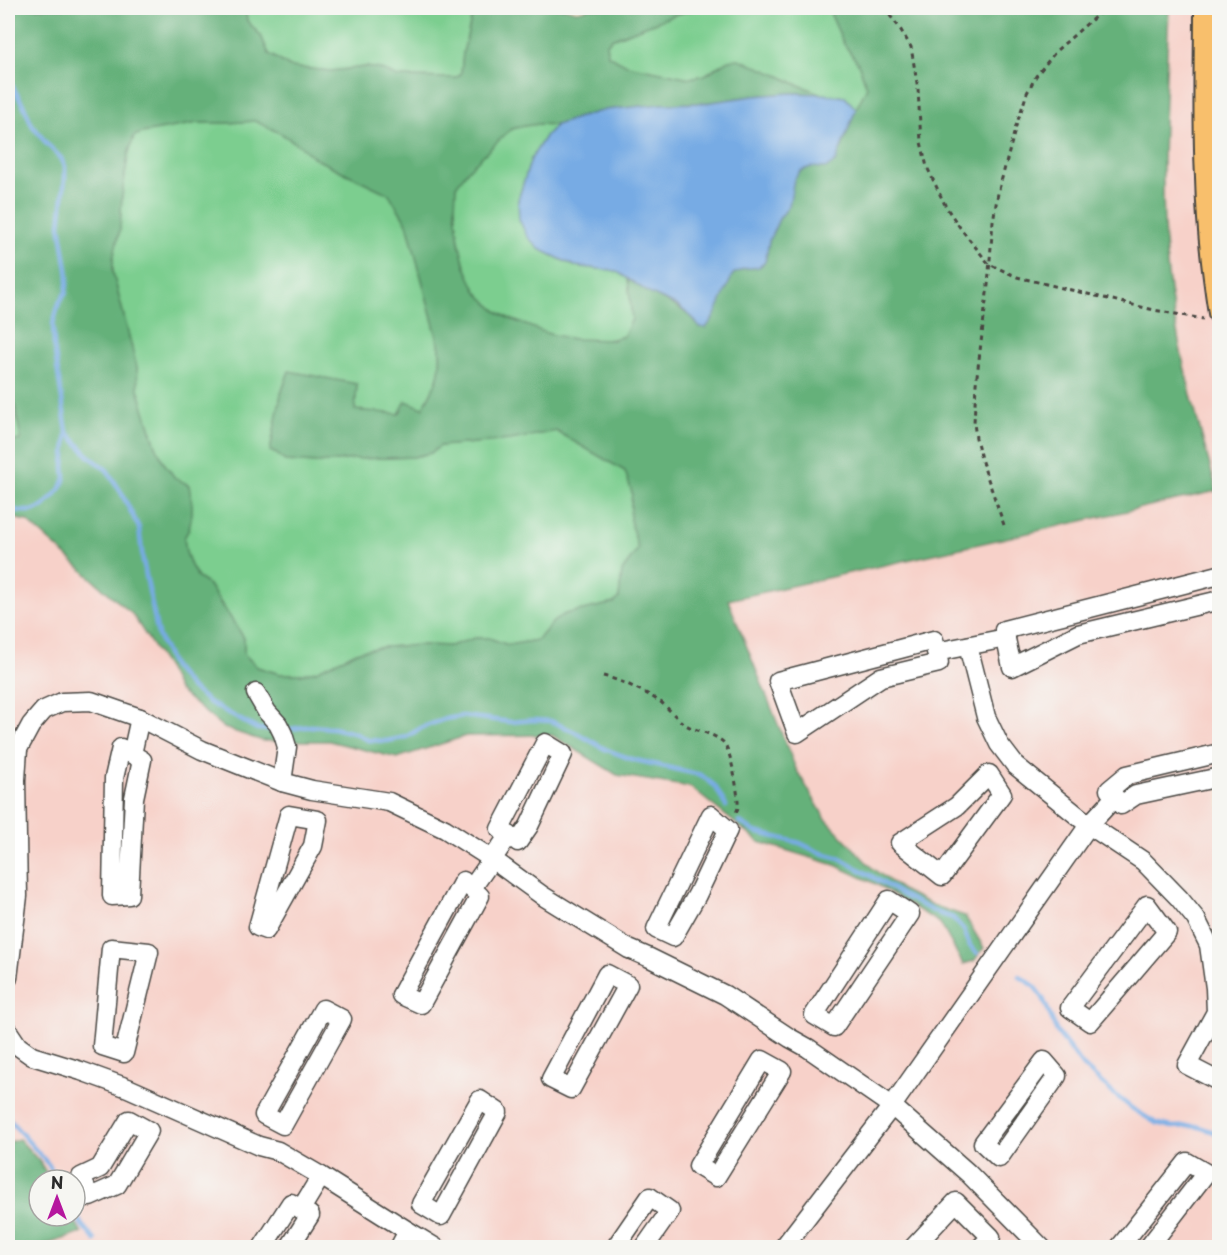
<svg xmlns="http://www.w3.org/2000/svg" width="1227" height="1255" font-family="'Playpen Sans',sans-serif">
<rect width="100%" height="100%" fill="#f6f6f2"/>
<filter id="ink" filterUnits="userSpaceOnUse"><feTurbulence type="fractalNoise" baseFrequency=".0167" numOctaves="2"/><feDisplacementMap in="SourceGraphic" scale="12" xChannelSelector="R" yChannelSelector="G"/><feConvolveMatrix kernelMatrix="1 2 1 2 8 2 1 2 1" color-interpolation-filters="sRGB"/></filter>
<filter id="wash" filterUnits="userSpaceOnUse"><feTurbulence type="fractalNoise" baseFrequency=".008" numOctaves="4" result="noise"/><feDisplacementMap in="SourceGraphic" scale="24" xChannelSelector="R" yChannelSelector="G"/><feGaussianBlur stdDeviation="1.35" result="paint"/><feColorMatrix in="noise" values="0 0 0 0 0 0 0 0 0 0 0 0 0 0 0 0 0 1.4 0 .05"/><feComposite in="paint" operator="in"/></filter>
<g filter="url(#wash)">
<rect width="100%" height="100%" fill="#f0e4ca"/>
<polygon fill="#f7d1c9" points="1169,8 1219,8 1219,1247 38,1247 81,1233 72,1216 75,1216 75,1180 51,1180 39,1161 19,1139 8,1143 8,517 27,521 132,614 167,668 178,690 263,741 329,741 397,758 466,736 552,735 617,775 689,787 759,842 835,865 876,884 941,923 963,964 932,905 902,890 872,868 825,818 796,769 728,599 1217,490 1194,412 1185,373 1171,294 1166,254 1163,174"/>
<g fill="#7cce8f" stroke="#547c5d" stroke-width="1.5">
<polygon points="247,8 474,8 463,53 461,74 456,78 398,77 380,69 366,67 331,71 290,67 269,54 261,36 247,21 246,14"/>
<polygon points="700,8 828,8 844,44 858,63 867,87 856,109 845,97 822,94 796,84 780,76 716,67 705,75 690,78 626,65 608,55 606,45 611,39 677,14"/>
<path d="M255 121 282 134 299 145 316 159 389 194 407 223 440 348C442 376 436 384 423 408L399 414 355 411 357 384 289 371 281 394 271 451 277 454 285 461 318 463 355 459 413 457 431 453 439 446 510 440 556 431 625 471 632 492 630 520 638 549 622 571 619 598 614 603 565 614 553 622 538 640 508 645 489 638H476L450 646 423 645 384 647 359 651 316 671 302 674H280L257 667 244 654V638L209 585 198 578 191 566 186 552 184 538 189 529 175 478 164 463 156 446 138 389 137 368 113 273V259L120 229 122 196 128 155 134 136 142 133 197 123H227Z"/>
<path d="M539 124 556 125 546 135 531 159 518 200 527 236 539 249 574 266 616 271 628 278 632 319 624 336C583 350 503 328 478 293 466 277 460 248 457 228 456 215 453 200 456 187 459 176 477 161 485 153 493 145 503 133 513 129 521 125 531 125 539 124Z"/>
<polygon points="8,363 21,440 8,442"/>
</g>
<g fill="#65b17a" stroke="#486e52" stroke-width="1.5" fill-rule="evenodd">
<path d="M8 8H247L246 14 247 21 261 36 269 54 290 67 331 71 366 67 380 69 398 77 456 78 461 74 463 53 474 8H565L577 11 590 8H700L677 14 611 39 606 45 608 55 627 65 690 78 705 75 728 60 739 59 780 76 796 84 822 94 792 93 753 96 705 103 662 104 605 110 583 116 556 125 539 124 525 126 511 129 469 169 456 186 455 210 459 242 465 267 477 292 496 311 508 318 549 334 574 339 613 340 624 336 632 319 628 278C636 283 643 290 652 294 671 305 686 308 699 327L726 290 733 274 743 269 759 267 765 262 769 241 779 219 789 206 793 179 800 171 811 167 827 168 842 147 856 109 867 87 858 63 844 44 828 8H1169C1166 90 1159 172 1166 254 1173 335 1195 413 1217 491L728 600 796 769 825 818 872 868 902 890 932 905 965 916 984 948 974 961 963 964 940 923 876 884 835 865 759 842 690 787 617 775 552 735 466 736 397 758 329 741H263L224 728 178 690 167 668 132 614 27 521 8 517V442L21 440 8 363ZM255 121 282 134 299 145 316 159 389 194 407 223 440 348C442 376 436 384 423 408L406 401 399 414 355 410 357 384 289 371 281 394 270 451 277 454 285 461 318 463 355 459 413 457 431 453 440 446 510 440 556 431 625 471 632 492 630 520 638 549 622 571 619 598 614 603 565 614 553 622 538 640 508 645 489 638H475L450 646 423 645 384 647 359 651 316 671 302 674H280L257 667 244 654V638L237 627 220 603 209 585 198 578 191 566 186 552 184 538 189 529 192 514V504L189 485 175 478 164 463 156 446 138 389 137 368 113 273V259L120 229 122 196 128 155 134 136 142 133 197 123H227Z"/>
<polygon points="19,1139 39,1161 51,1180 39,1180 39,1216 72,1216 82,1233 38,1247 8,1247 8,1143"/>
</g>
<polygon fill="#77abe4" stroke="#516b88" stroke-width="1.5" points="792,93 822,94 845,97 856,109 836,161 827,168 811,167 800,171 794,179 789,206 779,219 769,241 765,262 759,267 743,269 733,274 714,317 706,328 699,327 693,318 678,306 651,294 616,271 575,266 539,249 527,236 519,219 518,200 531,159 546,135 556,125 583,116 605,110 662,104 705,103 753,96"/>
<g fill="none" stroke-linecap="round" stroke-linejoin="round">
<g stroke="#77abe4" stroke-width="4.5">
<polyline points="8,79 24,106 32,125 47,144 61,158 65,166 65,178 60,225 68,276 66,292 59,303 53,324 54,347 67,432 64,466 65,478 61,488 44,506 32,511 19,511 8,508"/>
<polyline points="67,432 89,456 107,470 121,492 139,528 143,561 158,635 173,667 190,687 210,703 257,729 271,730"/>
<polyline points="291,729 311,726 333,728 354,733 368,740 387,741 406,737 423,727 445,719 463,716 511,722 533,720 551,721 577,733 605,749 631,759 701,775 715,786 726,806"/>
<polyline points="740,822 755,832 800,843 818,852 840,858 878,880 904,896 935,912 953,918 964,930 970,946 977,953"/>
<polyline points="1019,976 1033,985 1043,998 1057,1032 1083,1066 1114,1094 1133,1109 1156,1123 1172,1127 1196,1126 1220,1134"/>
<polyline points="8,1118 49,1165 56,1180"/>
<polyline points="75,1212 82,1225 95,1240"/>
</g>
</g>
</g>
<g filter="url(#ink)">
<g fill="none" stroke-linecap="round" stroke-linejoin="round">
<g stroke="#494743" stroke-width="21">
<g id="minor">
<polyline points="1220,579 1219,575 1004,630 1012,667 1078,634 1220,600"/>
<polygon points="934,640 939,663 881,677 797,733 778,681"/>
<polyline points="968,646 986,717 999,744 1015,765 1089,825 1143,861 1179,898 1196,919 1209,945 1215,988 1216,1012 1187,1065 1220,1082"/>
<polyline points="936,652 1006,638"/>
<polyline points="256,693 267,712 278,724 283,734 287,747 282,782"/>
<polygon points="545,743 563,754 529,826 518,842 500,829"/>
<polygon points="121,748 142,760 134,798 129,895 112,896 114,778"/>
<polyline points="1220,753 1127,775 1109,790 1121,805 1136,795 1220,777"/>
<polyline points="132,754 140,718"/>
<polygon points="989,774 1002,794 942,876 900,843 957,806"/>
<polygon points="289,815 318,820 313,846 266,930 258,927"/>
<polygon points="711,815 728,830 697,895 673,937 656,929"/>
<polygon points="463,881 480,896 421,1004 401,995"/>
<polyline points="472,888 509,835"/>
<polygon points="889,900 910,914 834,1027 814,1015"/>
<polygon points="1147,905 1167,932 1090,1022 1070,1008"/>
<polygon points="111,948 149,952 124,1053 102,1046"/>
<polygon points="607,974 628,985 571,1089 551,1079"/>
<polyline points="8,978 18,896 16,780 18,749 31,725 44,710 62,702 91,701 140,718 202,750 282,782 312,790 389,802 445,829 492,859 543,896 629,949 650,958 725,995 790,1038 808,1048 892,1106 968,1173 1042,1248"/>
<polygon points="323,1009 342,1019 283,1125 264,1115"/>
<polyline points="8,1031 18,1046 32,1056 81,1071 128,1088 259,1146 278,1151 321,1176 408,1231 436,1248"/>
<polygon points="762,1060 782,1071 716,1177 698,1166"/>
<polygon points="1044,1061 1057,1076 999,1158 983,1143"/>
<polygon points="480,1100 498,1112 441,1216 421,1204"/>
<polygon points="129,1120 149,1131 117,1185 90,1197 81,1177 100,1168"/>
<polyline points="301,1209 321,1176"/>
<polyline points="262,1248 291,1203 310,1215 289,1248"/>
<polyline points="399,1248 408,1231"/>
<polyline points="615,1248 650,1197 670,1211 644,1248"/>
<polyline points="783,1248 892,1106 1089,825 1115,797"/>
<polyline points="913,1248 956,1202 991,1237 980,1248"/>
<polyline points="1119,1248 1187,1162 1206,1173 1148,1248"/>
</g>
</g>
<g stroke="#494743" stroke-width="26">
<path id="major" d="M1206 8C1206 64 1204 120 1207 177 1208 222 1213 268 1220 313"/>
</g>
<g stroke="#494743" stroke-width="3" stroke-dasharray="4.5 4.5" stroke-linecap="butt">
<polyline points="884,8 899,27 911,47 918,89 921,142 927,167 946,207 961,229 989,264 1017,277 1154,310 1203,319"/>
<polyline points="1004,525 981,459 976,438 974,423 976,384 988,285 993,221 998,193 1016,126 1027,93 1036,76 1057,50 1097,15 1109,8"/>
<path d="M603 676C623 681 644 691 662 703 670 710 677 719 686 725 696 731 716 734 724 743 731 751 739 795 738 806 738 810 736 812 735 815"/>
</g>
<use href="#minor" stroke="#fff" stroke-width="18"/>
<use href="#major" stroke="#f8bf6c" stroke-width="22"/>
</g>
</g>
<rect width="1227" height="1255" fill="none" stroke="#f6f6f2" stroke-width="30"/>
<g transform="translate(57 1198)"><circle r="28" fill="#f6f6f2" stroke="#a5a5a2" stroke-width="1.5"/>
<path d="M0-4.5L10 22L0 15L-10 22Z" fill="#b5179e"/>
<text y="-9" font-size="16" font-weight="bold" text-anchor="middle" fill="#2b2b2b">N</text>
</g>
</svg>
